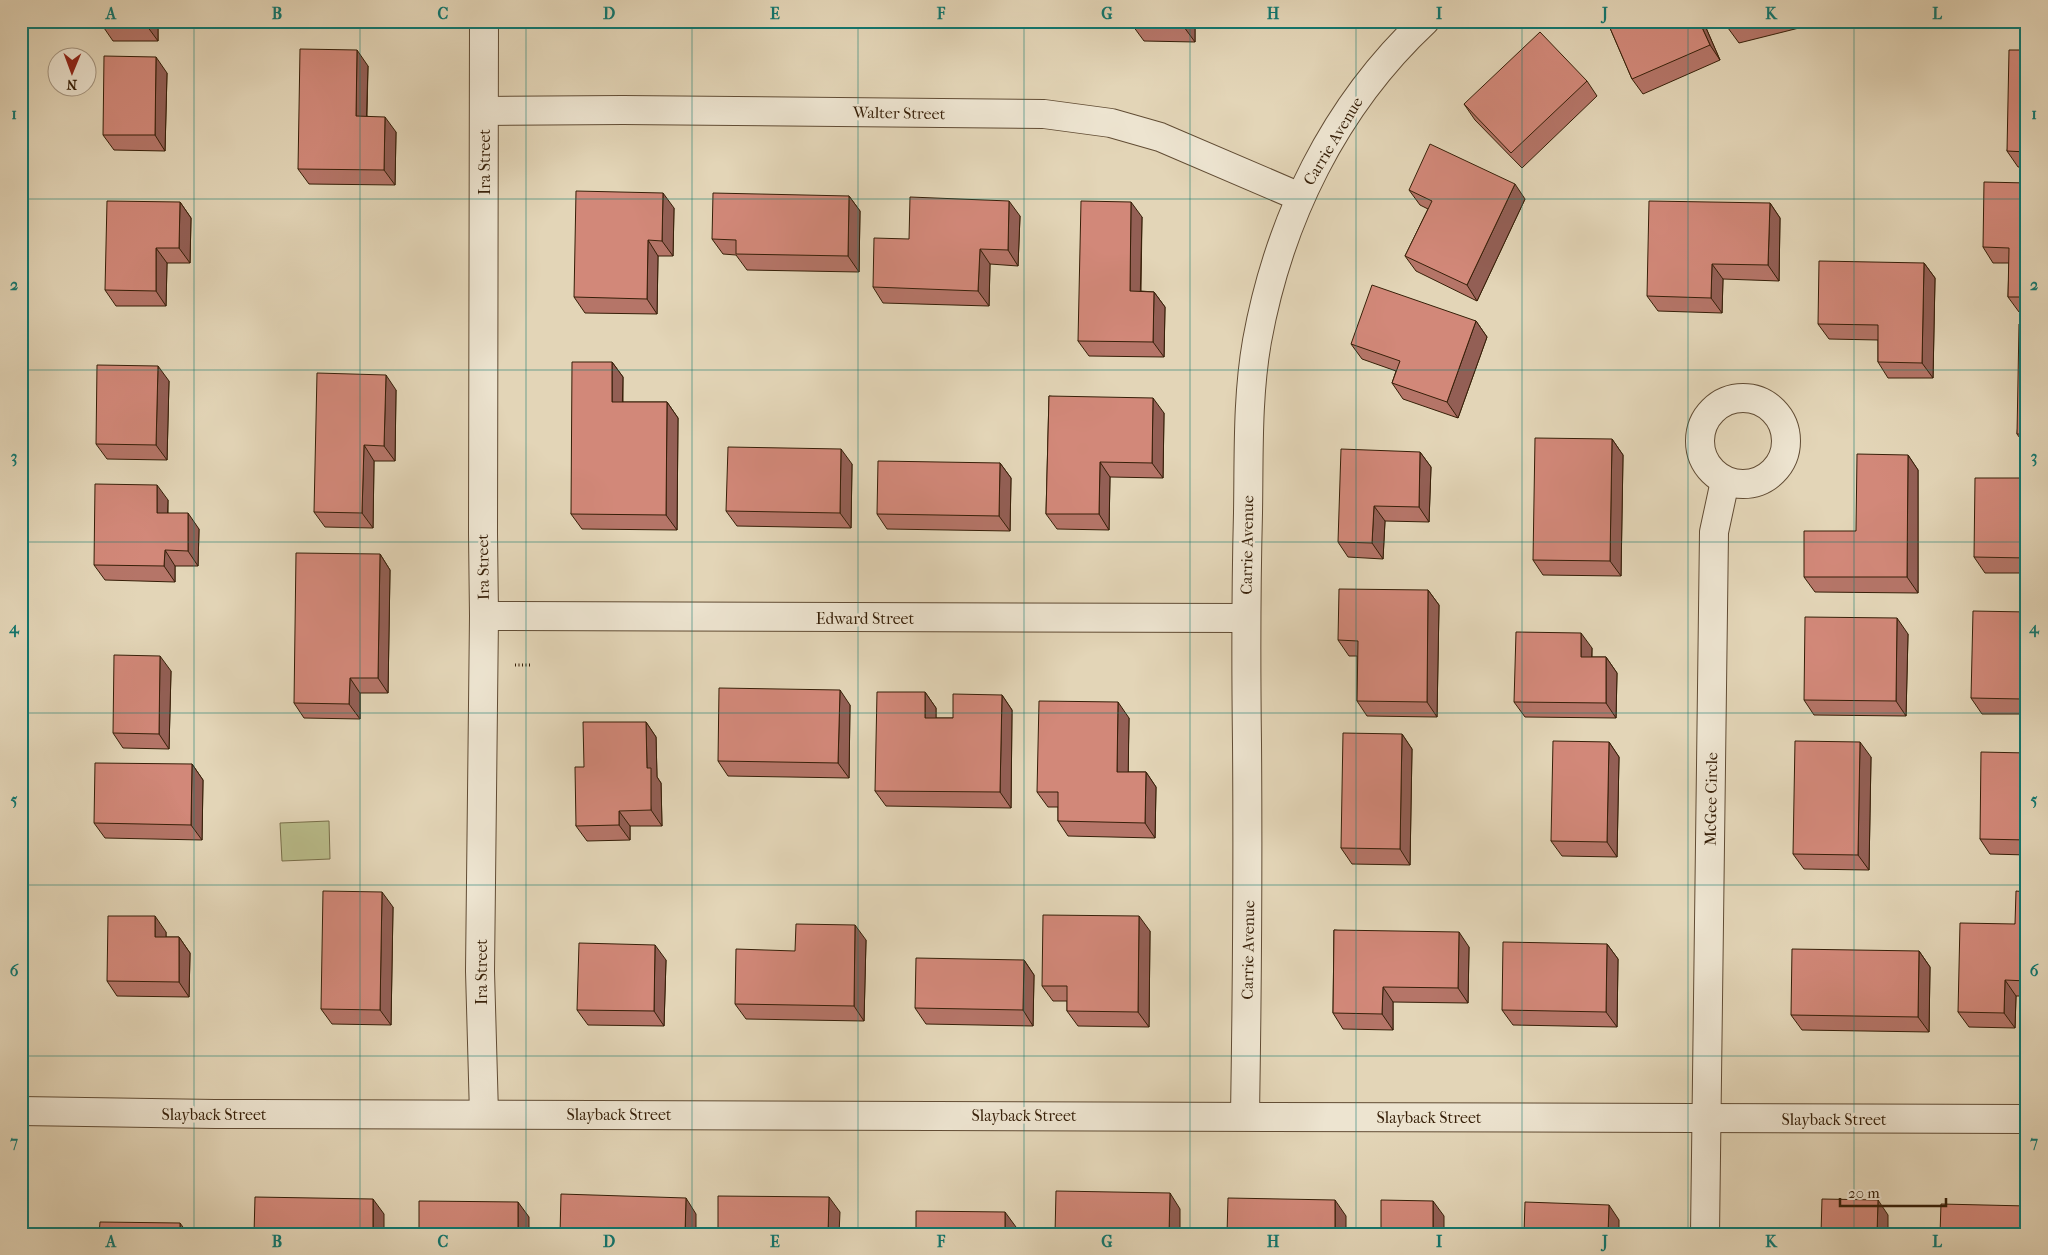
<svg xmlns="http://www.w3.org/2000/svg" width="2048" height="1255" font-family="'IM FELL French Canon',serif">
<rect width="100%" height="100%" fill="#e3d5b7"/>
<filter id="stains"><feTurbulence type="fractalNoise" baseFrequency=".004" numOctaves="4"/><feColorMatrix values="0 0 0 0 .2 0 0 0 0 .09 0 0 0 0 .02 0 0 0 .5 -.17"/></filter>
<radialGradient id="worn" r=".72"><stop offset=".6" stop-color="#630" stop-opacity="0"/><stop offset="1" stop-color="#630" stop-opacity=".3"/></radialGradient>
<polygon fill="#b9bc8a" stroke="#786e49" points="329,821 330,859 282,861 280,823"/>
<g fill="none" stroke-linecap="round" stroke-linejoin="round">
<g stroke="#614c34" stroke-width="30">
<g id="minor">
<polyline points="484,111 623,110 1044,114 1111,123 1160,137 1300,197"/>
<circle cx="1743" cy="441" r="43"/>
<polyline points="484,616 1245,618"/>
<polyline points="21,1111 215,1114 2027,1119"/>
<polyline points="484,1114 480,971 484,616 483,534 484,21"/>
<path d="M1245 1116C1247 992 1248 867 1247 743 1246 666 1246 590 1248 513 1249 456 1247 398 1257 341 1279 220 1334 106 1425 21"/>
<polyline points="1705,1234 1714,532 1725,481"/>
</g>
</g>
<polyline stroke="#361f08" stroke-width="3" stroke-dasharray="1 2.5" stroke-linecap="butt" points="515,665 532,665"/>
<use href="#minor" stroke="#ede4d0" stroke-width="28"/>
</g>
<g fill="#b57568" stroke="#361f08">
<polygon points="102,21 158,21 158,41 113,41 102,25"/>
<polygon points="886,21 937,21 937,25 888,23"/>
<polygon points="972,21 1016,21 1016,24 973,23"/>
<polygon points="1133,21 1195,21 1195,42 1144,41 1133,26"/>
<polygon points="1607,21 1703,21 1720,60 1643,94 1632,79"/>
<polygon points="1726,21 1827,21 1739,43 1728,28"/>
<polygon points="2027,50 2027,167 2018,167 2007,151"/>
<polygon points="368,66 367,116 396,132 395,185 309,184 298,169"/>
<polygon points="167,73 165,151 114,150 103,135"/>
<polygon points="1587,81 1597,96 1522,168 1475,120 1464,104"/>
<polygon points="2027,183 2027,313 2019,312 2008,297 2009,263 1993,263 1983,247"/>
<polygon points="1409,190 1525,199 1477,301 1416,271 1405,256 1428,209 1420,205"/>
<polygon points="849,196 860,211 859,272 747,270 736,255 723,254 712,239"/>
<polygon points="180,202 191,218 190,263 167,263 166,306 116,306 105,290"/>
<polygon points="1770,203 1780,218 1779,281 1723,279 1722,313 1658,311 1647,296"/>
<polygon points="674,208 673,256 658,256 657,314 585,313 574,297"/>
<polygon points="1020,216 1018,266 990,264 989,306 883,303 873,287 909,239"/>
<polygon points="1142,217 1141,291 1154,292 1165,307 1164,357 1089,356 1078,341"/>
<polygon points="1924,263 1935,278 1933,378 1888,378 1878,362 1878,340 1829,339 1818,324"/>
<polygon points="1476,321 1487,337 1458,418 1403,399 1392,383 1396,371 1362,359 1351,344"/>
<polygon points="2027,324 2027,448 2017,434"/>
<polygon points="612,362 623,377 623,402 667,402 678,418 677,530 582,529 571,514"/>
<polygon points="169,381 167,460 107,459 96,444"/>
<polygon points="396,390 395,461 374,461 373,528 325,527 314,512"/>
<polygon points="1049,396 1164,413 1163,478 1110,477 1109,530 1057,529 1046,514"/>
<polygon points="1612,439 1623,455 1621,576 1543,575 1533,560"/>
<polygon points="1420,452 1431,467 1429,522 1385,521 1383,559 1348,557 1338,542"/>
<polygon points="1908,455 1918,470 1918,593 1815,592 1804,577 1856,531"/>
<polygon points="1000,463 1011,478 1010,531 887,529 877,514"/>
<polygon points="852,464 851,528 737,526 726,511"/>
<polygon points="2023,478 2027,483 2027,573 1985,573 1974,557"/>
<polygon points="168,500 168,513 199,529 198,566 175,566 175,582 105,580 94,565"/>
<polygon points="380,554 390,570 388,693 360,693 360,719 304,718 294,703"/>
<polygon points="1428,590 1439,605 1437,717 1367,716 1357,701 1357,656 1349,656 1338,640"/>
<polygon points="2027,612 2027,714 1982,714 1971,698"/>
<polygon points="1908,634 1906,716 1814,715 1804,700"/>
<polygon points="1592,648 1592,657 1606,657 1617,673 1616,718 1525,717 1514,702"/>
<polygon points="171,671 169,749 123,748 113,733"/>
<polygon points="925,692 936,708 936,718 953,718 1002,695 1012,710 1011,808 886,806 875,791"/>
<polygon points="850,705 849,778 728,776 718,761"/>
<polygon points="1129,718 1128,772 1146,772 1156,787 1155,838 1068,836 1058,821 1058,807 1048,807 1037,792"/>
<polygon points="646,722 656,737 657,777 661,783 662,826 630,826 630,840 587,841 576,826 584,767"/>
<polygon points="1402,734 1412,749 1410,865 1352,864 1341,848"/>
<polygon points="1609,742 1619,757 1617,857 1562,856 1551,841"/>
<polygon points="2027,753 2027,855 1990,854 1980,839"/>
<polygon points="1871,757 1869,870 1804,869 1793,854"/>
<polygon points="192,764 203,780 202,840 105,838 94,823"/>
<polygon points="2027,892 2027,996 2016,996 2015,1028 1969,1027 1958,1012 2015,924"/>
<polygon points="393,907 391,1025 332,1024 321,1009"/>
<polygon points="1334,930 1469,947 1468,1003 1393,1002 1393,1030 1343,1029 1333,1013"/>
<polygon points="1150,931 1149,1027 1078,1026 1067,1011 1067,1001 1053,1001 1042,986"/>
<polygon points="166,932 166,937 179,937 190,953 189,997 117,996 107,981"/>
<polygon points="866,940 864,1021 746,1019 735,1004 795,951"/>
<polygon points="1607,944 1618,959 1617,1027 1513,1025 1502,1010"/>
<polygon points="1919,951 1930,967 1929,1032 1802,1030 1791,1015"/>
<polygon points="666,960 664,1026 588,1025 577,1010"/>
<polygon points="1024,960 1034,975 1033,1026 926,1024 915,1008"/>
</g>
<g fill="#935f55" stroke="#361f08">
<polygon points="147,21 158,21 158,41 147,26"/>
<polygon points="1184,21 1195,21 1195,42 1184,27"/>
<polygon points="1699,21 1703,21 1720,60 1710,45"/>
<polygon points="357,50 368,66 366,131 356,116"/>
<polygon points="156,57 167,73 165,151 155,135"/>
<polygon points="385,117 396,132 395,185 384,170"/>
<polygon points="1515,184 1525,199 1477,301 1467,285"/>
<polygon points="663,193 674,208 673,256 662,241"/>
<polygon points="849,196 860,211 859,272 848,256"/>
<polygon points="1009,201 1020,216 1018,266 1008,250"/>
<polygon points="180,202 191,218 190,263 179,248"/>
<polygon points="1131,202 1142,217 1140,306 1130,291"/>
<polygon points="1770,203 1780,218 1779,281 1768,265"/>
<polygon points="648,240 658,256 657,314 647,299"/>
<polygon points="156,248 167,263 166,306 156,291"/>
<polygon points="980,249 990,264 989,306 978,291"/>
<polygon points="1924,263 1935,278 1933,378 1922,363"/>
<polygon points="1712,264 1723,279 1722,313 1711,298"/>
<polygon points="1154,292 1165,307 1164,357 1153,342"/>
<polygon points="1476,321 1487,337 1458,418 1447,402"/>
<polygon points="612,362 623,377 622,417 612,402"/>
<polygon points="158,366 169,381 167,460 156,445"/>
<polygon points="386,375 396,390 395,461 384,446"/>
<polygon points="1153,398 1164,413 1163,478 1152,463"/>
<polygon points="667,402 678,418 677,530 666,515"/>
<polygon points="1612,439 1623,455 1621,576 1610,561"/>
<polygon points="364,445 374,461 373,528 362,513"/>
<polygon points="841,449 852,464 851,528 840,513"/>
<polygon points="1420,452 1431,467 1429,522 1419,507"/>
<polygon points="1908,455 1918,470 1918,593 1907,577"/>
<polygon points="1100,462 1110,477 1109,530 1099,514"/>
<polygon points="1000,463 1011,478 1010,531 999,516"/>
<polygon points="2023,478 2027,483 2027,509 2023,504"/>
<polygon points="157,485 168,500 167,528 157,513"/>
<polygon points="1374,506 1385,521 1383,559 1372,543"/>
<polygon points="188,513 199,529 198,566 188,551"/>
<polygon points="165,550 175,566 175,582 164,566"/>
<polygon points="380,554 390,570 388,693 378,678"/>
<polygon points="1428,590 1439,605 1437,717 1427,702"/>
<polygon points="1897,618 1908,634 1906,716 1896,701"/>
<polygon points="1581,633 1592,648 1591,672 1581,657"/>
<polygon points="160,656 171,671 169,749 159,734"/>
<polygon points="1606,657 1617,673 1616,718 1606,703"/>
<polygon points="2023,662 2027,668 2027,705 2022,699"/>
<polygon points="350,678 360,693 360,719 349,704"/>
<polygon points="840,690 850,705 849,778 838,763"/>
<polygon points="925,692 936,708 936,734 925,718"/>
<polygon points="1002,695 1012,710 1011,808 1000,792"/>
<polygon points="1118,702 1129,718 1128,787 1117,772"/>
<polygon points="646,722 656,737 657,777 661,783 662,826 651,810 647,768"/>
<polygon points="1402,734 1412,749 1410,865 1400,849"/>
<polygon points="1609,742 1619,757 1617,857 1607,842"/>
<polygon points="1860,742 1871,757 1869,870 1858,855"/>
<polygon points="192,764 203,780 202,840 191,825"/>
<polygon points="1146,772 1156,787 1155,838 1145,823"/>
<polygon points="619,811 630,826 630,840 619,825"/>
<polygon points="382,892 393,907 391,1025 380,1010"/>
<polygon points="155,916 166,932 166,952 155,937"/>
<polygon points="1139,916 1150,931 1149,1027 1138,1012"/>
<polygon points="855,925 866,940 864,1021 854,1006"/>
<polygon points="1459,932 1469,947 1468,1003 1458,988"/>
<polygon points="179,937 190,953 189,997 179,982"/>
<polygon points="1607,944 1618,959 1617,1027 1606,1012"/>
<polygon points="655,945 666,960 664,1026 654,1011"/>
<polygon points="1919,951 1930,967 1929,1032 1918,1017"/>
<polygon points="1024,960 1034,975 1033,1026 1023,1010"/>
<polygon points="2005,980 2016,996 2015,1028 2004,1013"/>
<polygon points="1383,987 1393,1002 1393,1030 1382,1014"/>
<polygon points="1170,1193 1180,1209 1180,1234 1169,1234"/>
<polygon points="829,1197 840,1212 839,1234 828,1234"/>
<polygon points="686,1198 696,1214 696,1234 685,1234"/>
<polygon points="373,1199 384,1214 384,1234 373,1234"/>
<polygon points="1335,1200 1346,1216 1346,1234 1335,1234"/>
<polygon points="1878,1200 1888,1215 1888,1234 1877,1234"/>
<polygon points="1433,1201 1444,1216 1444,1234 1433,1234"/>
<polygon points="518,1202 529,1217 529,1234 518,1234"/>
<polygon points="1609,1205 1619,1220 1619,1234 1608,1234"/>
<polygon points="1005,1212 1016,1227 1015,1234 1005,1234"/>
<polygon points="180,1223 188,1234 180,1234"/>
</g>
<g fill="#d28879" stroke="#361f08">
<polygon points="102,21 147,21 147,26 102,25"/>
<polygon points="1133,21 1184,21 1184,27 1133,26"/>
<polygon points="1607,21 1699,21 1710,45 1632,79"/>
<polygon points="1726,21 1754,21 1728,28"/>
<polygon points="1540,32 1587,81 1511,153 1464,104"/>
<polygon points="300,49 357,50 356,116 385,117 384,170 298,169"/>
<polygon points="2009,50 2027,50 2027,152 2007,151"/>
<polygon points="104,56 156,57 155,135 103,135"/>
<polygon points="1430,144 1515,184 1467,285 1405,256 1432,201 1409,190"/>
<polygon points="1984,182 2027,183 2027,297 2008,297 2009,248 1983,247"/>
<polygon points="576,191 663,193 662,241 648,240 647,299 574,297"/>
<polygon points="713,193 849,196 848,256 736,254 736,240 712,239"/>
<polygon points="910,197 1009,201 1008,250 980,249 978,291 873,287 874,238 909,239"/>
<polygon points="107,201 180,202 179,248 156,248 156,291 105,290"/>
<polygon points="1081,201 1131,202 1130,291 1154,292 1153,342 1078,341"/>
<polygon points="1649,201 1770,203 1768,265 1712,264 1711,298 1647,296"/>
<polygon points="1819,261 1924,263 1922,363 1878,362 1878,325 1818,324"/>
<polygon points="1372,285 1476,321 1447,402 1392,383 1400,361 1351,344"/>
<polygon points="2019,324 2027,324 2027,434 2017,434"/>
<polygon points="572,362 612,362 612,402 667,402 666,515 571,514"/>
<polygon points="97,365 158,366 156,445 96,444"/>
<polygon points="317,373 386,375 384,446 364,445 362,513 314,512"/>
<polygon points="1049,396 1153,398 1152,463 1100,462 1099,514 1046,514"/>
<polygon points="1535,438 1612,439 1610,561 1533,560"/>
<polygon points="728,447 841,449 840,513 726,511"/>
<polygon points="1341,449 1420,452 1419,507 1374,506 1372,543 1338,542"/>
<polygon points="1857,454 1908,455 1907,577 1804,577 1804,531 1856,531"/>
<polygon points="878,461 1000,463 999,516 877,514"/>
<polygon points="1975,478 2023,478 2023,504 2027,504 2027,558 1974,557"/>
<polygon points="95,484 157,485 157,513 188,513 188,551 165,550 164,566 94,565"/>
<polygon points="296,553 380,554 378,678 350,678 349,704 294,703"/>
<polygon points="1339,589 1428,590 1427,702 1357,701 1358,641 1338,640"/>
<polygon points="1973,611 2027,612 2027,662 2023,662 2022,699 1971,698"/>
<polygon points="1805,617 1897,618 1896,701 1804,700"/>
<polygon points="1516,632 1581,633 1581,657 1606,657 1606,703 1514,702"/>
<polygon points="114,655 160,656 159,734 113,733"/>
<polygon points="719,688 840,690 838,763 718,761"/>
<polygon points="877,692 925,692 925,718 953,718 953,694 1002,695 1000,792 875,791"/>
<polygon points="1039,701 1118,702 1117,772 1146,772 1145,823 1058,821 1058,792 1037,792"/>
<polygon points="583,722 646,722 647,768 651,768 651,810 619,811 619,825 576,826 575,767 584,767"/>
<polygon points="1343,733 1402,734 1400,849 1341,848"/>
<polygon points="1553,741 1609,742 1607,842 1551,841"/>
<polygon points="1795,741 1860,742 1858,855 1793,854"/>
<polygon points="1981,752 2027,753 2027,840 1980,839"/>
<polygon points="95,763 192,764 191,825 94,823"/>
<polygon points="323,891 382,892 380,1010 321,1009"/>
<polygon points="2016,891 2027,892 2027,981 2005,980 2004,1013 1958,1012 1960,923 2015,924"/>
<polygon points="1043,915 1139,916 1138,1012 1067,1011 1067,986 1042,986"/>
<polygon points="108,916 155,916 155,937 179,937 179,982 107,981"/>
<polygon points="796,924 855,925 854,1006 735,1004 736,949 795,951"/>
<polygon points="1334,930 1459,932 1458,988 1383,987 1382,1014 1333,1013"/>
<polygon points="1503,942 1607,944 1606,1012 1502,1010"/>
<polygon points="579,943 655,945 654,1011 577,1010"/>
<polygon points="1792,949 1919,951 1918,1017 1791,1015"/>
<polygon points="916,958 1024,960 1023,1010 915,1008"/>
<polygon points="1056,1191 1170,1193 1169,1234 1055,1234"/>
<polygon points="561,1194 686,1198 685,1234 560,1234"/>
<polygon points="718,1196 829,1197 828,1234 718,1234"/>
<polygon points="255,1197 373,1199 373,1234 254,1234"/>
<polygon points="1228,1198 1335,1200 1335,1234 1227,1234"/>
<polygon points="1822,1199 1878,1200 1877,1234 1821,1234"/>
<polygon points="1381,1200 1433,1201 1433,1234 1381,1234"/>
<polygon points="419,1201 518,1202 518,1234 419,1234"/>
<polygon points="1525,1202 1609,1205 1608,1234 1524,1234"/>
<polygon points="1941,1204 2027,1206 2027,1234 1940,1234"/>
<polygon points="916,1211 1005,1212 1005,1234 916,1234"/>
<polygon points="100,1222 180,1223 180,1234 99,1234"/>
</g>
<path fill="none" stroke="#0f766e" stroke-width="1" stroke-opacity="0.55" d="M194 21V1234M360 21V1234M526 21V1234M692 21V1234M858 21V1234M1024 21V1234M1190 21V1234M1356 21V1234M1522 21V1234M1688 21V1234M1854 21V1234M21 199H2027M21 370H2027M21 542H2027M21 713H2027M21 885H2027M21 1056H2027"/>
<g text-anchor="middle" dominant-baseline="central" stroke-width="5" stroke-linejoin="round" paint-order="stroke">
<g font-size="16" fill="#361f08" stroke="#ede4d0">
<text transform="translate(899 113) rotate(1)">Walter Street</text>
<text transform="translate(1333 141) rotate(-59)">Carrie Avenue</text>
<text transform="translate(484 162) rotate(-90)">Ira Street</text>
<text transform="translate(1247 545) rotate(-89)">Carrie Avenue</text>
<text transform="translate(483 567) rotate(-91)">Ira Street</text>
<text x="865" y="618">Edward Street</text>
<text transform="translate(1711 799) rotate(-89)">McGee Circle</text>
<text transform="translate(1248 950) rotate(-89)">Carrie Avenue</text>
<text transform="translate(481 972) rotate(-90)">Ira Street</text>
<text x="214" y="1114">Slayback Street</text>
<text x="619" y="1114">Slayback Street</text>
<text x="1024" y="1115">Slayback Street</text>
<text x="1429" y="1117">Slayback Street</text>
<text x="1834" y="1119">Slayback Street</text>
</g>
</g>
<rect width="2048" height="1255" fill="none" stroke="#e3d5b7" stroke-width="55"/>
<g transform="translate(72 72) rotate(181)"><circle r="24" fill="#ede4d0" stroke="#a49580"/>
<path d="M0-4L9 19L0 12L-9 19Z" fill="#8f2418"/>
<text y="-8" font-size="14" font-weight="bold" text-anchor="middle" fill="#361f08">N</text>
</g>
<path d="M1840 1198v8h106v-8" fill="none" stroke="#361f08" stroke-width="2.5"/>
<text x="1848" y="1198" font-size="15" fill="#361f08" stroke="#ede4d0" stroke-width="4" paint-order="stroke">20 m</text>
<rect x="28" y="28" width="1992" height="1200" fill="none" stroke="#0f766e" stroke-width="2"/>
<g font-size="16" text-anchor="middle" font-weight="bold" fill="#0f766e">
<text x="111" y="19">A</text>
<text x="277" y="19">B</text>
<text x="443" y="19">C</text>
<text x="609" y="19">D</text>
<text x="775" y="19">E</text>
<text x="941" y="19">F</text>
<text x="1107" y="19">G</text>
<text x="1273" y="19">H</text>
<text x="1439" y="19">I</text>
<text x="1605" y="19">J</text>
<text x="1771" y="19">K</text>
<text x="1937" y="19">L</text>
<text x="14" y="119">1</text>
<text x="2034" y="119">1</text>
<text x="14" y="290">2</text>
<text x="2034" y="290">2</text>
<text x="14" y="462">3</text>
<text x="2034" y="462">3</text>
<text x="14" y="633">4</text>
<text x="2034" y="633">4</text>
<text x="14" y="805">5</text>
<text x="2034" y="805">5</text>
<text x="14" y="976">6</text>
<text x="2034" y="976">6</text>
<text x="14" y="1147">7</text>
<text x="2034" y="1147">7</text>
<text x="111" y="1247">A</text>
<text x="277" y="1247">B</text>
<text x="443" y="1247">C</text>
<text x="609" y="1247">D</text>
<text x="775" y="1247">E</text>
<text x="941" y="1247">F</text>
<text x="1107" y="1247">G</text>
<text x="1273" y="1247">H</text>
<text x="1439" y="1247">I</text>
<text x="1605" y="1247">J</text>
<text x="1771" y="1247">K</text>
<text x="1937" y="1247">L</text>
</g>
<rect width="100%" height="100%" filter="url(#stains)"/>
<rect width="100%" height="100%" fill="url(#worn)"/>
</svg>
